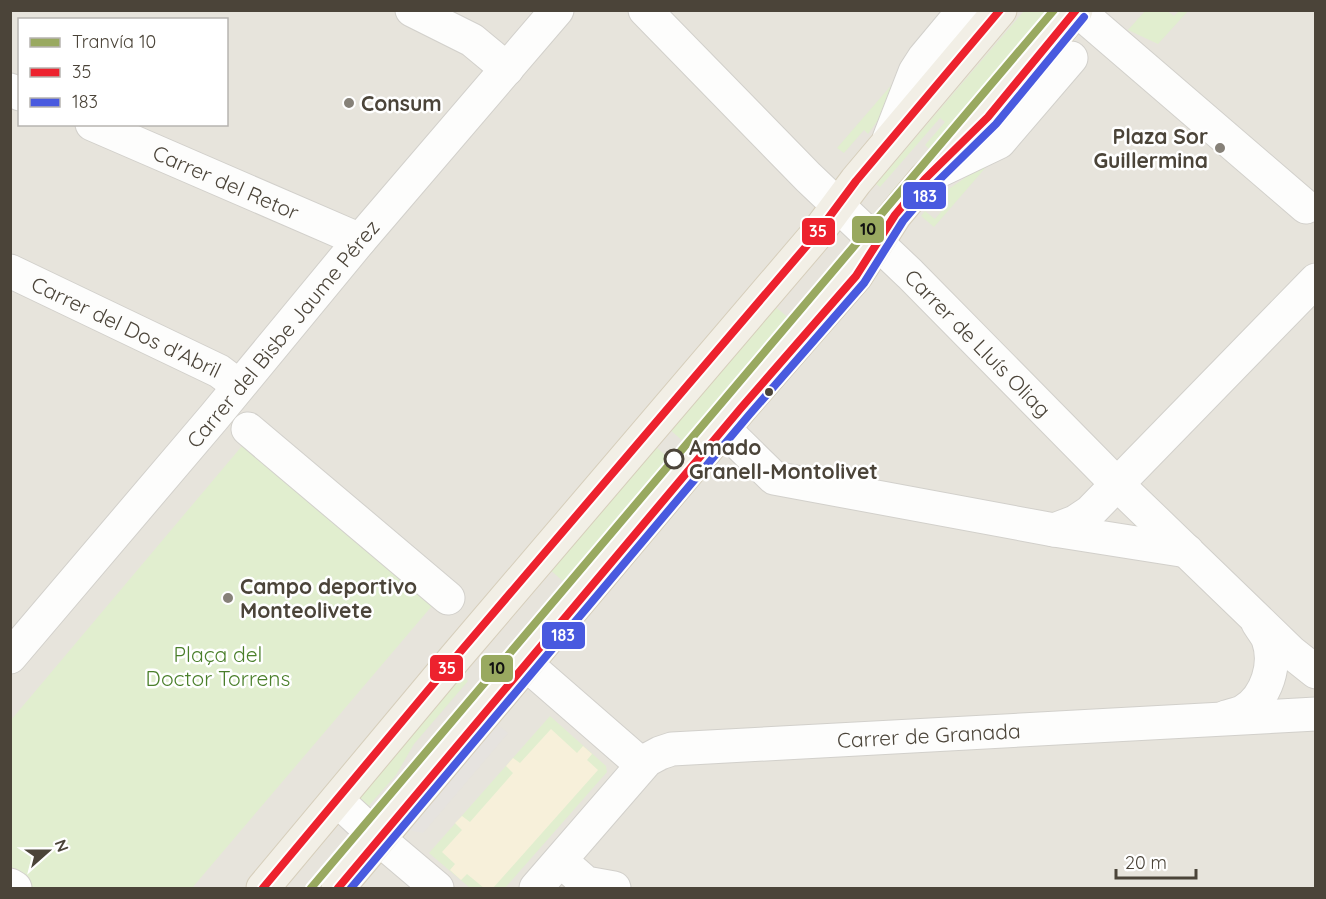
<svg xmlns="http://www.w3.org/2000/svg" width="1326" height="899" font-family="Quicksand,sans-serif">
<rect width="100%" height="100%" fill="#f4f2ee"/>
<path fill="#e7e4dc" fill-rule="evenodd" d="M11 11H1315V888H11ZM20 20H226V124H20Z"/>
<g fill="#e1eecf">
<polygon points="1024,11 1051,11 892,197 889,194 929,149 925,145 945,122 940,118 880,187 876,184"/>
<polygon points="1145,11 1167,11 1174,16 1179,11 1188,11 1158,44 1128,30"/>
<polygon points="901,74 881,116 868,134 864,130 844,153 837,148"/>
<polygon points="985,164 987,166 934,227 921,216 925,211 935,219 949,202 940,195"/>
<polygon points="773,305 796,324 691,448 669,429"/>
<polygon points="247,440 437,600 192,888 28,888 11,874 11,720"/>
<polygon points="654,445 676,465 572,589 548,568"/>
<polygon points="460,674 468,681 414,744 396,775 366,809 361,802 361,794"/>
<polygon points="477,690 483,695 383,813 378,814 405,784 424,752"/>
<polygon points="550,716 606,766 607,772 505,888 470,888 429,853"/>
</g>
<polygon fill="#f7f0da" points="551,729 577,753 583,746 592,754 587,760 598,770 493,888 484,888 467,874 461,880 450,870 455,864 442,852 462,830 455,823 462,816 470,822 513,773 506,766 513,758 520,763"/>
<polygon fill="#e6e3df" points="495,723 508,733 423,833 404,829"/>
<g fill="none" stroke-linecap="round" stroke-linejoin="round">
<g stroke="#d2d0cb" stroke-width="35">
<g id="minor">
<polyline points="412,10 472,40 507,69"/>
<path id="s1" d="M645 10 808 177 910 274 1117 484 1292 653 1316 672"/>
<polyline points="1077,10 1306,207"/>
<polyline points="10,90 20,94"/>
<path id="s2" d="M92 124 360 240"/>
<polyline points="889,139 915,72 924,58 964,10"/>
<polyline points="932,174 999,142 1071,58"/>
<path id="s3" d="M10 271 219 371 239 386"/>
<polyline points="248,429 448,598"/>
<polyline points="724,429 774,478 1054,530 1075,522 1090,512 1316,280"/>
<polyline points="1054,530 1187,551"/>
<path id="s4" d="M10 657 214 417 360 240 557 10"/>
<polyline points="526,664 642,765"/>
<path d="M1226 717C1232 715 1239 714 1244 711 1267 697 1277 664 1268 639 1266 634 1261 628 1258 623"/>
<polyline points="337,800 379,839 437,888"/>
<polyline points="561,861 586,883 614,888"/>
<polyline points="10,885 15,888"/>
<path id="s5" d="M536 888 647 760 660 753 672 749 1316 714"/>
</g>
</g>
<g stroke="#d6cebb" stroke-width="35">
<g id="major">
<polyline points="263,888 455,658 815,236 856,181 1000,10"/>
<polyline points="338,888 741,408 856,276 895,215 925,179 988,117 1076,10"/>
</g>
</g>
<use href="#minor" stroke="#fdfdfc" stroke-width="33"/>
<use href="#major" stroke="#f2efe6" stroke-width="33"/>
<g stroke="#fff" stroke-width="12">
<g id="bus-1">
<polyline points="263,888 455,658 815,236 856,181 1000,10"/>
<polyline points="338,888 741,408 856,276 895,215 925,179 988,117 1076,10"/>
</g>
</g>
<g stroke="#fff" stroke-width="12">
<polyline id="bus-2" points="351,888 749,415 864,283 903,221 933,186 996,124 1084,17"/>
</g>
<use href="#bus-1" stroke="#ed222e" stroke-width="8"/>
<use href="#bus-2" stroke="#495adf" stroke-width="8"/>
<g stroke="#fff" stroke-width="12">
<polyline id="tram-1" points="311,888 1054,10"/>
</g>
<use href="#tram-1" stroke="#99a960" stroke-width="8"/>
</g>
<g fill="#868178" stroke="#fff" stroke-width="2">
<circle cx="349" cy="103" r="6"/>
<circle cx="1220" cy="148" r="6"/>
<circle cx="228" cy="598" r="6"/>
</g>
<circle fill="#4b4439" stroke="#fff" stroke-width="2" cx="769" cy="392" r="5"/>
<circle fill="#fff" stroke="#4b4439" stroke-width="3" cx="674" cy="459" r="9"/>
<g text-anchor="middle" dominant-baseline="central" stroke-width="5" stroke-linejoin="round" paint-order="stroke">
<g font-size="21" font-weight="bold" fill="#4b4439" stroke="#fff" text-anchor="start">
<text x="361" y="103">Consum</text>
<text x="1208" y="136" text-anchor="end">Plaza Sor<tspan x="1208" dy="24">Guillermina</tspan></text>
<text x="240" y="586">Campo deportivo<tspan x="240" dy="24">Monteolivete</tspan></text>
</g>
<g font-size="21" fill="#4b4439" stroke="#fff">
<text stroke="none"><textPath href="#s2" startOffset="146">Carrer del Retor</textPath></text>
<text stroke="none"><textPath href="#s3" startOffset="129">Carrer del Dos d'Abril</textPath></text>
<text stroke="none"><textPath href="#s4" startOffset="423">Carrer del Bisbe Jaume Pérez</textPath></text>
<text stroke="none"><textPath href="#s1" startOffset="471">Carrer de Lluís Oliag</textPath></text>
<text stroke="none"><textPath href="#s5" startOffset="454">Carrer de Granada</textPath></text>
</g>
<g font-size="21" font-weight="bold" fill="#4b4439" stroke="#fff" text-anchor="start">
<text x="689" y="447">Amado<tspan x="689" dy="24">Granell-Montolivet</tspan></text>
</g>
<g font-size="21" fill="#4a7f2a" stroke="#fff">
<text x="218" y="654">Plaça del<tspan x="218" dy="24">Doctor Torrens</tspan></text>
</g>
</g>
<g stroke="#fff" stroke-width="2">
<rect x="902" y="181" width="45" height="29" rx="6" fill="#495adf"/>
<rect x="851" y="215" width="34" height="29" rx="6" fill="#99a960"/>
<rect x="801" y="217" width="35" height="29" rx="6" fill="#ed222e"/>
<rect x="541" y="621" width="45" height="29" rx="6" fill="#495adf"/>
<rect x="429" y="654" width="35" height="28" rx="6" fill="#ed222e"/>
<rect x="480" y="654" width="34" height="29" rx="6" fill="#99a960"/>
</g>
<g font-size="16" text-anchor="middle" font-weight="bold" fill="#fff">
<text x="925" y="202">183</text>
<text x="818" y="237">35</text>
<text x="563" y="641">183</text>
<text x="447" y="674">35</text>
</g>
<g font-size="16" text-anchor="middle" font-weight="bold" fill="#111">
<text x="868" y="235">10</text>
<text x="497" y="674">10</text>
</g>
<rect width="1326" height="899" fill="none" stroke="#4b4439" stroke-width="24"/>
<rect x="18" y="18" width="210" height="108" fill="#ffffff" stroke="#b7b4b0" stroke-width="1.5"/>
<rect x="30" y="38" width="30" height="9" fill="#99a960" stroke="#b7b4b0" stroke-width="1.5"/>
<text x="72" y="48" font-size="18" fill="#4b4439">Tranvía 10</text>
<rect x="30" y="68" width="30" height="9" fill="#ed222e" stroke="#b7b4b0" stroke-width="1.5"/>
<text x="72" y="78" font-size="18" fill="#4b4439">35</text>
<rect x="30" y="98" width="30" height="9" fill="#495adf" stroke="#b7b4b0" stroke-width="1.5"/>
<text x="72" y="108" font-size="18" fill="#4b4439">183</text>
<g transform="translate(48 851) rotate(69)" stroke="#ffffff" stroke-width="4.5" paint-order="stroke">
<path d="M0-4.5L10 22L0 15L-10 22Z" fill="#4b4439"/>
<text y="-9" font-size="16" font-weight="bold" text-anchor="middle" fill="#4b4439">N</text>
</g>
<path d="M1116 869v9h80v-9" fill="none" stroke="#4b4439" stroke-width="3"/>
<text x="1125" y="869" font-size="18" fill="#4b4439" stroke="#ffffff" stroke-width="4.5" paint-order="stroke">20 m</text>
</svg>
